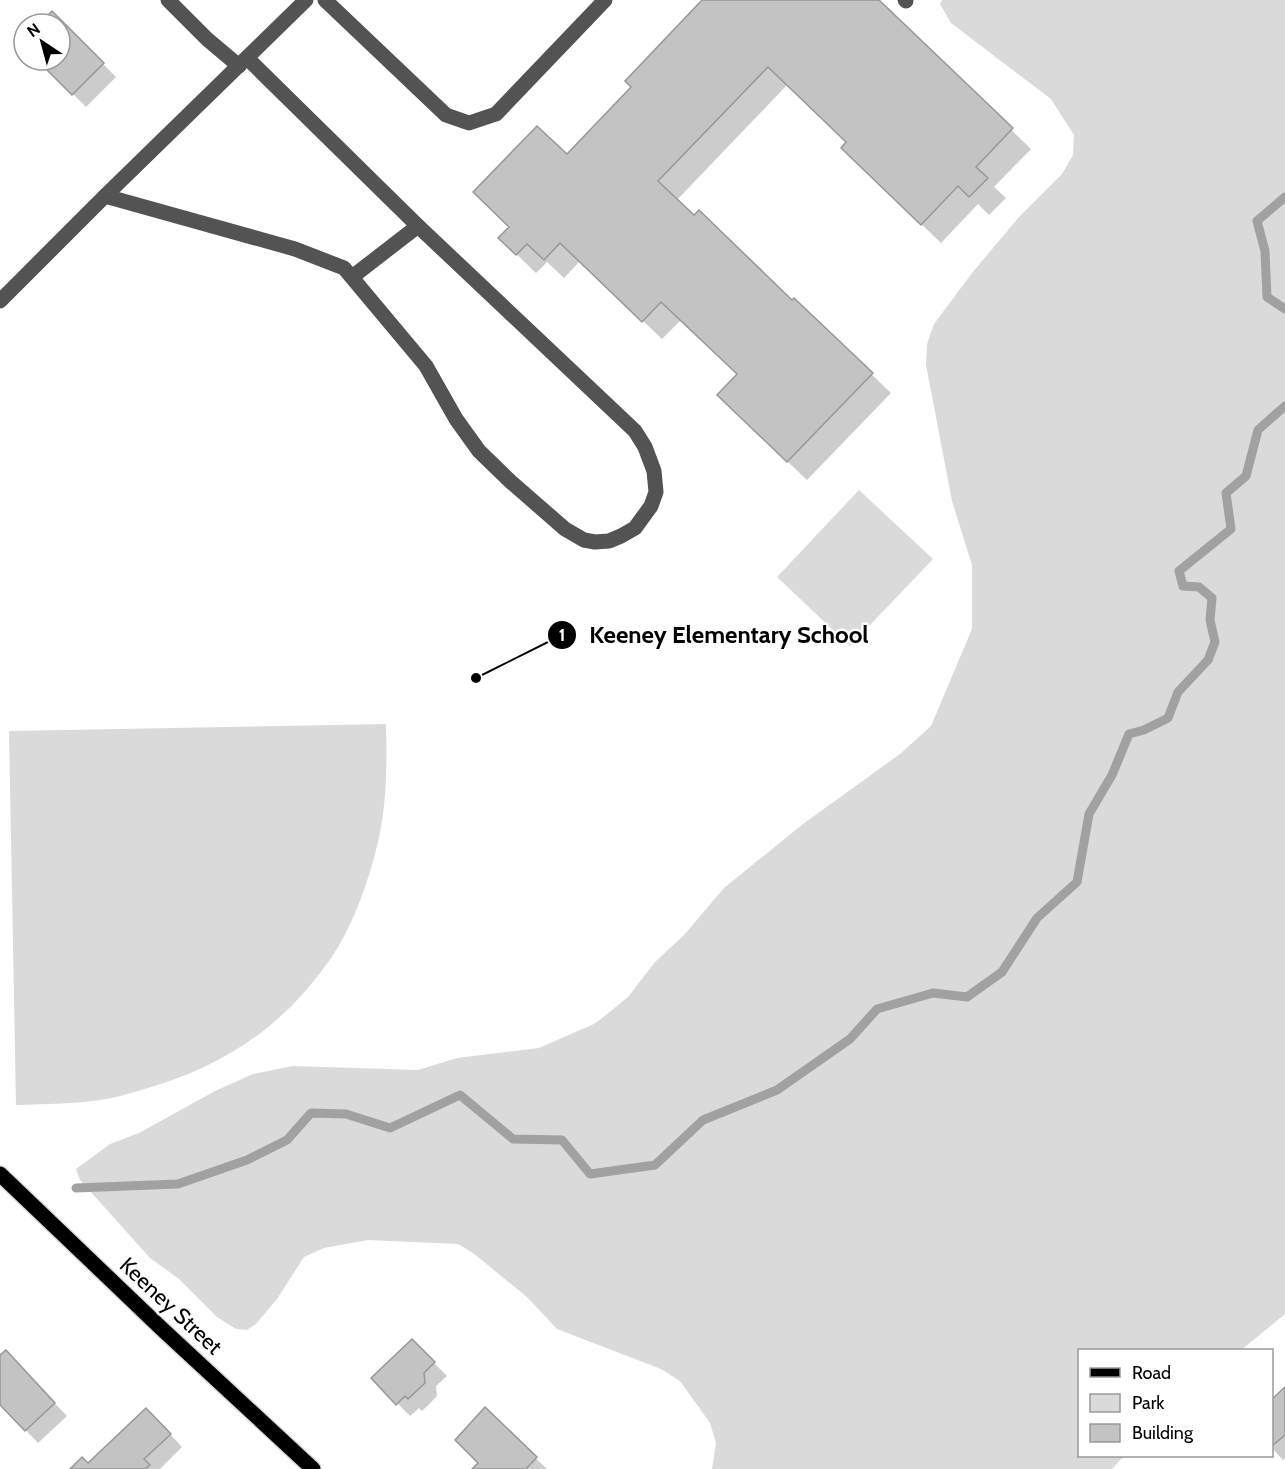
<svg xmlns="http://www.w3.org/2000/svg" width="1285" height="1469" font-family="Cabin,sans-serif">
<rect width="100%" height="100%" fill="#fff"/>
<g fill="#dadada">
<polygon points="942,0 1285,0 1285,1314 1241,1350 1080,1350 1080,1456 1124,1456 1112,1469 712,1469 716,1443 710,1423 680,1381 661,1369 557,1329 527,1297 473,1253 458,1244 368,1240 324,1248 304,1257 277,1299 256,1324 247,1330 236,1329 217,1317 179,1279 150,1258 80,1180 76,1169 110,1144 139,1133 215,1091 253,1074 293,1066 418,1070 457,1058 539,1048 596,1023 628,997 655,962 684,935 724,888 803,824 900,754 931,726 972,629 972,565 952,501 926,365 927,344 934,324 972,273 1019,217 1062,174 1073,155 1074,135 1051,99 951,23 940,4"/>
<polygon points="859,490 933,559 850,646 777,577"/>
<path d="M386 724C387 766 387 809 376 850 368 882 355 919 338 947 333 956 326 965 320 973 274 1034 214 1070 141 1090 130 1093 118 1097 106 1099 76 1104 46 1104 16 1105L9 731Z"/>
</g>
<g fill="#0003">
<polygon points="704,0 876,0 1031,149 994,187 1006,198 989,215 978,204 941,243 862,167 848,142 788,84 677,200 792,302 794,300 891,393 807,480 738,414 739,375 681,320 662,339 580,261 564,278 547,262 536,273 500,238 567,156 633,87"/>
<polygon points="52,13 116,77 86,107 39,60 60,60 60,24 41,24"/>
<polygon points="412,1341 447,1376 436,1386 437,1396 422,1411 419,1408 410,1416 373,1378"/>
<polygon points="0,1357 18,1365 67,1416 38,1443 0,1403"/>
<polygon points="1285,1389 1285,1458 1283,1460 1272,1448 1272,1401"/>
<polygon points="485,1410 547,1469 474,1469 480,1463"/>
<polygon points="159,1422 182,1447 160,1469 72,1469 88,1465"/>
</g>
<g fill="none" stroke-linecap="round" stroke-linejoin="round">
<g stroke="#a1a1a1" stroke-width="9">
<polyline points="1285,197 1257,221 1265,251 1267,297 1285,309"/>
<polyline points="76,1188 178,1184 247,1160 287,1140 311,1113 346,1114 390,1128 460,1095 513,1139 562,1140 590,1174 655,1165 703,1120 777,1090 850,1039 877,1009 933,993 967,997 1002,972 1037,918 1077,882 1089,814 1112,775 1129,734 1144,730 1168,718 1178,692 1208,660 1215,642 1210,620 1212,598 1199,587 1183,586 1179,571 1231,529 1226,493 1246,476 1258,430 1285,406"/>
</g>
</g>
<g fill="#c3c3c3" stroke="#979797" stroke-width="1.5">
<polygon points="702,0 879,0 1013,128 976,167 988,178 969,197 958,186 921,225 841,148 846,142 768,67 658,181 694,215 699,210 792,300 794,298 873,373 787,462 717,395 737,374 661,302 642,322 560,243 544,260 527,244 516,255 498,238 509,227 473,192 537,126 567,154 631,87 625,81"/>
<polygon points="52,11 104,63 72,95 37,60 60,60 60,24 39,24"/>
<polygon points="412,1339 435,1362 424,1373 425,1383 408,1399 405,1396 396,1405 371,1378"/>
<polygon points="6,1350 55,1403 25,1431 0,1405 0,1355"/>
<polygon points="1285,1387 1285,1435 1272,1446 1272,1399"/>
<polygon points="485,1407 537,1457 526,1469 472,1469 478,1463 455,1440"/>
<polygon points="146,1408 171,1434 144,1459 150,1465 145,1469 70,1469 82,1457 88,1463"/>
</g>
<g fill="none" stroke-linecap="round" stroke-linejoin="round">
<g stroke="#dbdbdb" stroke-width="18">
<polyline id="major" points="0,1174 161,1328 313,1469"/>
</g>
<g stroke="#535353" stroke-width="15">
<polyline points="168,0 207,39 239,66"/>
<polyline points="325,0 446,115 469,123 496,114 605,0"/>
<polyline points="905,0 906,1"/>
<polyline points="105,196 295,249 344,268 426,366 456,419 479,451 511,482 565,529 584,540 595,542 609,541 621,536 635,528 651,506 656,492 654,471 645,447 635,431 418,226 247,58"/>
<polyline points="352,277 418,226"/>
<polyline points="0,301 105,196 306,0"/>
</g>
<use href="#major" stroke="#000" stroke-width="15"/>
</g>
<g text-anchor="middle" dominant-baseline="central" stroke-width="5" stroke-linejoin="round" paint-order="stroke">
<g font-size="22" fill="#000" stroke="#fff">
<text transform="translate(171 1306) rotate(43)">Keeney Street</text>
</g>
</g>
<path fill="none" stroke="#000" stroke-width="2" d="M476 678L562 635"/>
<g fill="#000" stroke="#fff" stroke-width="2">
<circle cx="476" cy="678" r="6"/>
<circle cx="562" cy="635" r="15"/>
</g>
<g font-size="18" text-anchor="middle" font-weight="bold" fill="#fff">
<text x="562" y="641">1</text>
</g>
<g font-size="24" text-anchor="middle" font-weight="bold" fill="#000" stroke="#fff" stroke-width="5" stroke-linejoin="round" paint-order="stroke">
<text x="729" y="643">Keeney Elementary School</text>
</g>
<rect x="1078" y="1349" width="195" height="108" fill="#ffffff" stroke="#999999" stroke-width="1.5"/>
<rect x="1090" y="1368" width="30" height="9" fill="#000000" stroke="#999999" stroke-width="1.5"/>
<text x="1132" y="1379" font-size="18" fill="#000000">Road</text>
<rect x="1090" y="1394" width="30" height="18" fill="#dadada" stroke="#999999" stroke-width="1.5"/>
<text x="1132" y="1409" font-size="18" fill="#000000">Park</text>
<rect x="1090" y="1424" width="30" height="18" fill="#c3c3c3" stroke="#999999" stroke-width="1.5"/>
<text x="1132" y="1439" font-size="18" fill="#000000">Building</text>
<g transform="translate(42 42) rotate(324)"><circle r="28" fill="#ffffff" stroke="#999999" stroke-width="1.5"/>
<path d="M0-4.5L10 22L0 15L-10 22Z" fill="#000000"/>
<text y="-9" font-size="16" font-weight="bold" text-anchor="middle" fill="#000000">N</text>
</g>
</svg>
